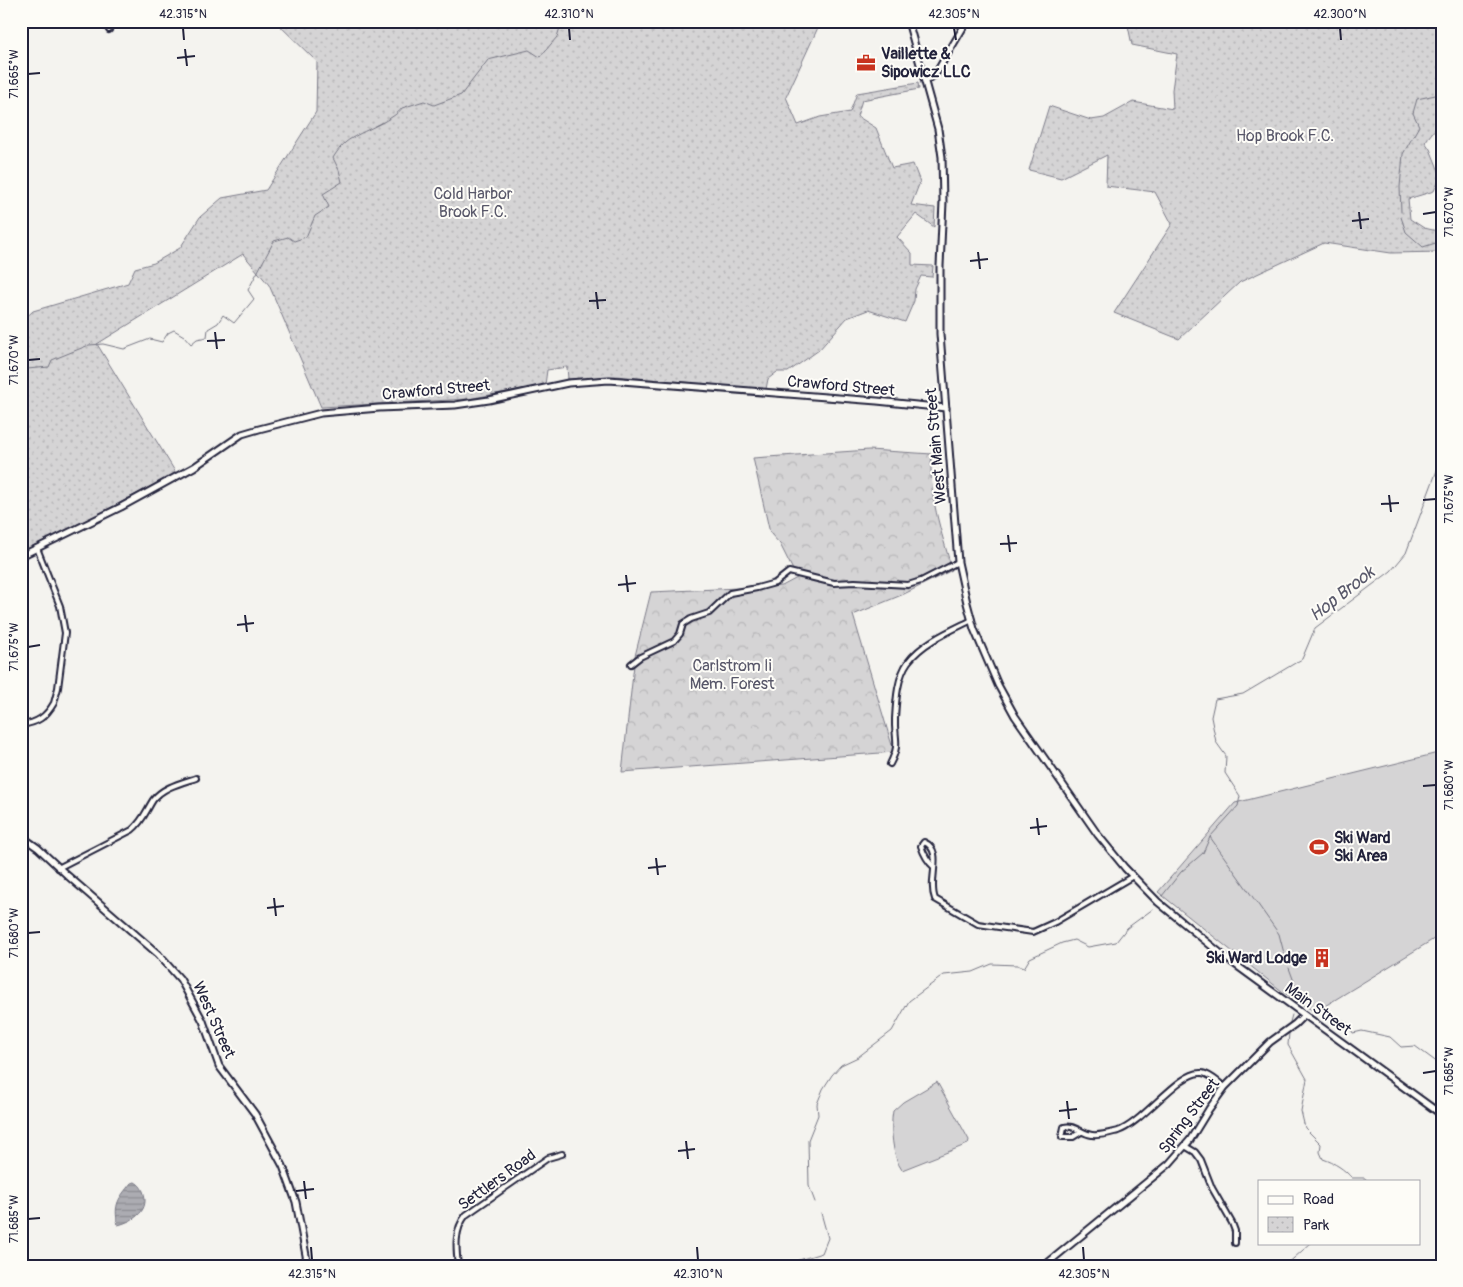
<svg xmlns="http://www.w3.org/2000/svg" width="1463" height="1287" font-family="Pangolin,sans-serif">
<defs>
<pattern id="forest-crowns" width="20" height="18" patternUnits="userSpaceOnUse" patternTransform="scale(1.25)"><rect width="20" height="18" fill="#d5d4d5"/><path d="M2 6a3 3 0 1 1 6 0M12 15a3 3 0 1 1 6 0" fill="none" stroke="#b7b6b8"/></pattern>
<pattern id="park-dots" width="8" height="8" patternUnits="userSpaceOnUse" patternTransform="scale(1.25)"><rect width="8" height="8" fill="#d5d4d5"/><path d="M2 2h.1M6 6h.1" fill="none" stroke="#b7b6b8" stroke-width="1.8" stroke-linecap="round"/></pattern>
<pattern id="water-rules" width="6" height="5" patternUnits="userSpaceOnUse" patternTransform="scale(1.25)"><rect width="6" height="5" fill="#acacb2"/><path d="M0 2.5h6" fill="none" stroke="#8c8c92"/></pattern>
</defs>
<rect width="100%" height="100%" fill="#f4f3ef"/>
<filter id="ink" filterUnits="userSpaceOnUse"><feTurbulence type="fractalNoise" baseFrequency=".02" numOctaves="2"/><feDisplacementMap in="SourceGraphic" scale="10" xChannelSelector="R" yChannelSelector="G"/><feConvolveMatrix kernelMatrix="1 2 1 2 8 2 1 2 1" color-interpolation-filters="sRGB"/></filter>
<g filter="url(#ink)">
<path fill="url(#forest-crowns)" stroke="#7c7b88" d="M869 450 932 454C927 493 942 533 952 570L904 594 853 615 894 752 622 772 635 656 651 592 782 586 797 578 780 544 770 533 753 458Z"/>
<g fill="url(#park-dots)" stroke="#7c7b88">
<polygon points="275,21 821,21 786,97 798,125 820,117 850,112 857,93 918,83 919,89 862,100 857,116 876,128 892,168 913,164 920,182 911,205 935,208 934,227 916,214 897,237 912,253 912,265 933,266 932,277 921,276 915,289 914,301 905,322 868,310 847,318 819,350 788,372 777,372 768,379 766,389 615,376 568,379 567,367 547,370 545,385 468,399 321,407 269,285 243,254 97,344 176,473 114,506 21,553 21,322 33,311 128,283 135,268 154,263 180,248 200,217 222,198 266,190 316,112 317,62"/>
<polygon points="1127,21 1442,21 1442,120 1425,142 1430,149 1441,176 1434,191 1408,199 1410,219 1424,228 1442,232 1442,252 1391,253 1324,243 1240,282 1179,339 1114,313 1172,224 1155,192 1106,186 1107,155 1061,178 1029,170 1049,106 1091,120 1104,118 1133,102 1173,109 1172,90 1177,54 1132,45"/>
</g>
<g fill="#d5d4d5" stroke="#7c7b88">
<polygon points="1442,752 1442,934 1315,1012 1283,992 1158,892 1235,803"/>
<path d="M937 1082 969 1140 968 1144 902 1170C892 1157 890 1126 893 1111L903 1102Z"/>
</g>
<path fill="url(#water-rules)" stroke="#757582" d="M135 1182C140 1185 141 1187 143 1191 151 1210 134 1221 118 1225 113 1204 119 1198 131 1183Z"/>
<g fill="none" stroke-linecap="round" stroke-linejoin="round">
<g stroke="#757582" stroke-width="1">
<polyline points="1401,212 1400,187 1403,154 1419,126 1413,113 1417,99 1440,94 1442,90"/>
<polyline points="1401,217 1406,232 1423,247 1442,241"/>
<path d="M21 377 25 376 27 369 49 367 52 360 89 345 103 344 124 349 150 339 162 342 168 333 174 330 184 336 191 344 197 339 207 337 208 329 218 323 223 315 234 323 254 299 248 290 274 241 288 237 294 241 306 237 315 216 329 207 323 194 342 182 339 170 333 158C338 150 343 143 352 138 365 130 395 119 402 108L424 101 434 105 461 95 488 60 529 50 540 57 557 37 562 21"/>
<polyline points="1162,896 1181,872 1203,853 1210,837"/>
<polyline points="1285,957 1279,934 1210,837 1238,806 1240,796 1225,773 1226,756 1216,742 1211,717 1215,699 1243,694 1302,659 1315,628 1391,571 1406,553 1439,465 1442,463"/>
<polyline points="1289,968 1299,995 1296,1003"/>
<polyline points="1299,996 1306,1002"/>
<polyline points="1312,1006 1336,1025 1343,1020 1347,1023 1353,1033 1362,1031 1390,1037 1401,1047 1415,1046 1442,1066"/>
<polyline points="1290,1022 1292,1015"/>
<path d="M1289 1033 1288 1045 1307 1079 1301 1111 1305 1128 1321 1144 1320 1152 1323 1159C1335 1163 1344 1169 1352 1178H1365L1367 1181"/>
<polyline points="815,1202 809,1186 808,1140 818,1115 817,1104 823,1089 832,1075 841,1065 858,1057 892,1031 909,1001 944,975 973,972 992,964 1017,965 1024,968 1030,958 1062,943 1074,940 1088,947 1116,942 1127,928 1153,909"/>
<polyline points="779,1266 822,1253 828,1238 821,1213"/>
<polyline points="1285,1266 1311,1243"/>
</g>
<g stroke="#22223b" stroke-width="8">
<g id="street">
<polyline points="104,21 109,30"/>
<polyline points="631,664 640,657 674,641 680,634 683,624 691,619 709,613 730,593 757,588 775,583 789,572 834,583 855,582 908,585 921,581 958,562"/>
<path d="M21 725C37 723 46 717 54 703L58 688 65 633 60 606 37 548"/>
<path d="M890 764C901 743 894 739 895 719 896 702 897 677 908 662 923 642 950 631 972 620"/>
<path d="M934 867C927 861 924 855 921 846L924 842C945 851 927 879 935 899L978 924 1033 932 1055 922 1133 876"/>
<path d="M58 868 132 830C143 821 146 811 153 800 163 787 181 783 196 778"/>
<path d="M1081 1132 1073 1137H1062L1064 1127C1074 1124 1082 1134 1092 1135 1101 1136 1110 1133 1118 1131 1143 1123 1180 1070 1202 1073 1210 1074 1218 1082 1225 1087"/>
<polyline points="1185,1146 1195,1152 1201,1160 1212,1188 1232,1223 1235,1231 1235,1243"/>
<path d="M458 1266C456 1248 454 1230 466 1215L548 1158 562 1154"/>
</g>
</g>
<g stroke="#22223b" stroke-width="9">
<g id="secondary">
<polyline points="908,21 938,129 942,157 943,202 940,266 940,334 958,562 967,603 974,629 998,685 1015,716 1098,835 1125,868 1158,902 1225,957 1442,1115"/>
<polyline points="925,80 935,75 967,21"/>
<polyline points="21,556 121,507 194,467 242,434 259,429 321,413 379,408 455,405 489,400 568,383 609,380 877,401 946,408"/>
<polyline points="21,836 38,848 68,876 158,954 180,979 203,1021 219,1066 255,1114 283,1166 296,1202 308,1266"/>
<polyline points="1044,1266 1169,1164 1190,1140 1209,1109 1225,1087 1270,1042 1295,1024 1304,1015"/>
</g>
</g>
<use href="#street" stroke="#fdfcf7" stroke-width="4"/>
<use href="#secondary" stroke="#fdfcf7" stroke-width="5"/>
</g>
</g>
<path fill="none" stroke="#22223b" stroke-width="2" d="M183 28 184 40M569 28 570 40M954 28 956 40M1340 28 1341 40M185 49 187 66M177 58 195 56M28 74 40 73M1359 212 1361 229M1423 214 1436 212M1352 221 1369 219M978 252 980 269M970 261 988 259M596 292 598 309M589 301 606 300M215 332 217 349M207 341 225 340M28 360 40 359M1389 495 1391 512M1423 500 1436 499M1381 504 1399 503M1008 535 1010 552M1000 544 1017 543M626 575 628 592M618 585 636 583M245 615 247 632M237 625 254 623M28 647 40 645M1423 786 1436 785M1037 818 1039 835M1030 828 1047 826M656 858 658 875M648 868 666 866M274 898 276 916M267 908 284 906M28 933 40 932M1423 1073 1436 1071M1067 1101 1069 1119M1059 1111 1077 1109M686 1141 688 1159M678 1151 695 1149M304 1181 306 1199M296 1191 314 1189M28 1219 40 1218M311 1247 312 1260M697 1247 698 1260M1083 1247 1084 1260"/>
<defs>
<g id="office-bare" transform="scale(1.5)"><path d="M-6-3h4V-5.5h4V-3h4V5H-6ZM-1-4.5V-3h2v-1.5ZM-6 0V1H6V0Z" fill="#c8321e" stroke="#fdfcf7" stroke-width="2.5" paint-order="stroke"/></g>
<g id="stadium-bare" transform="scale(1.5)"><path d="M0-5a6.5 5 0 1 0 0 10a6.5 5 0 1 0 0-10ZM-3.5-1.8h7v3.6h-7Z" fill="#c8321e" stroke="#fdfcf7" stroke-width="2.5" paint-order="stroke"/></g>
<g id="building-bare" transform="scale(1.5)"><path d="M-4-6H4V6H1V3H-1V6H-4ZM-2.5-4.3h1.7v1.8h-1.7ZM.8-4.3h1.7v1.8H.8ZM-2.5-1h1.7V.8h-1.7ZM.8-1h1.7V.8H.8Z" fill="#c8321e" stroke="#fdfcf7" stroke-width="2.5" paint-order="stroke"/></g>
</defs>
<g fill-rule="evenodd">
<use href="#office-bare" x="866" y="63"/>
<use href="#stadium-bare" x="1319" y="847"/>
<use href="#building-bare" x="1322" y="958"/>
</g>
<g text-anchor="middle" dominant-baseline="central" stroke-width="4" stroke-linejoin="round" paint-order="stroke">
<g font-size="16" font-weight="bold" fill="#22223b" stroke="#fdfcf7" text-anchor="start">
<text x="881" y="54">Vaillette &amp;<tspan x="881" dy="18">Sipowicz LLC</tspan></text>
<text x="1334" y="838">Ski Ward<tspan x="1334" dy="18">Ski Area</tspan></text>
<text x="1307" y="958" text-anchor="end">Ski Ward Lodge</text>
</g>
<g font-size="16" fill="#585769" stroke="#fdfcf7">
<text x="1285" y="136">Hop Brook F.C.</text>
<text x="473" y="194">Cold Harbor<tspan x="473" dy="18">Brook F.C.</tspan></text>
<text x="732" y="666">Carlstrom Ii<tspan x="732" dy="18">Mem. Forest</tspan></text>
</g>
<g font-size="16" fill="#22223b" stroke="#fdfcf7">
<text transform="translate(841 386) rotate(5)">Crawford Street</text>
<text transform="translate(436 390) rotate(-5)">Crawford Street</text>
<text transform="translate(936 446) rotate(-95)">West Main Street</text>
<text transform="translate(1318 1009) rotate(36)">Main Street</text>
<text transform="translate(214 1020) rotate(66)">West Street</text>
<text transform="translate(1189 1116) rotate(-53)">Spring Street</text>
<text transform="translate(497 1180) rotate(-36)">Settlers Road</text>
</g>
<g font-size="18" font-style="italic" fill="#59596b" stroke="#fdfcf7">
<text transform="translate(1342 594) rotate(-38)">Hop Brook</text>
</g>
</g>
<rect width="1463" height="1287" fill="none" stroke="#fdfcf7" stroke-width="55"/>
<rect x="1258" y="1180" width="162" height="65" fill="#fdfcf7" stroke="#a5a5ac"/>
<rect x="1268" y="1196" width="25" height="8" fill="#fdfcf7" stroke="#a5a5ac"/>
<text x="1303" y="1204" font-size="15" fill="#22223b">Road</text>
<rect x="1268" y="1217" width="25" height="15" fill="url(#park-dots)" stroke="#a5a5ac"/>
<text x="1303" y="1230" font-size="15" fill="#22223b">Park</text>
<rect x="28" y="28" width="1408" height="1232" fill="none" stroke="#22223b" stroke-width="2"/>
<g font-size="12" text-anchor="middle" fill="#22223b">
<text x="183" y="18">42.315°N</text>
<text x="569" y="18">42.310°N</text>
<text x="954" y="18">42.305°N</text>
<text x="1340" y="18">42.300°N</text>
<text transform="translate(14 74) rotate(-90)" y="4">71.665°W</text>
<text transform="translate(1449 212) rotate(-90)" y="4">71.670°W</text>
<text transform="translate(14 360) rotate(-90)" y="4">71.670°W</text>
<text transform="translate(1449 499) rotate(-90)" y="4">71.675°W</text>
<text transform="translate(14 647) rotate(-90)" y="4">71.675°W</text>
<text transform="translate(1449 785) rotate(-90)" y="4">71.680°W</text>
<text transform="translate(14 933) rotate(-90)" y="4">71.680°W</text>
<text transform="translate(1449 1071) rotate(-90)" y="4">71.685°W</text>
<text transform="translate(14 1219) rotate(-90)" y="4">71.685°W</text>
<text x="312" y="1278">42.315°N</text>
<text x="698" y="1278">42.310°N</text>
<text x="1084" y="1278">42.305°N</text>
</g>
</svg>
